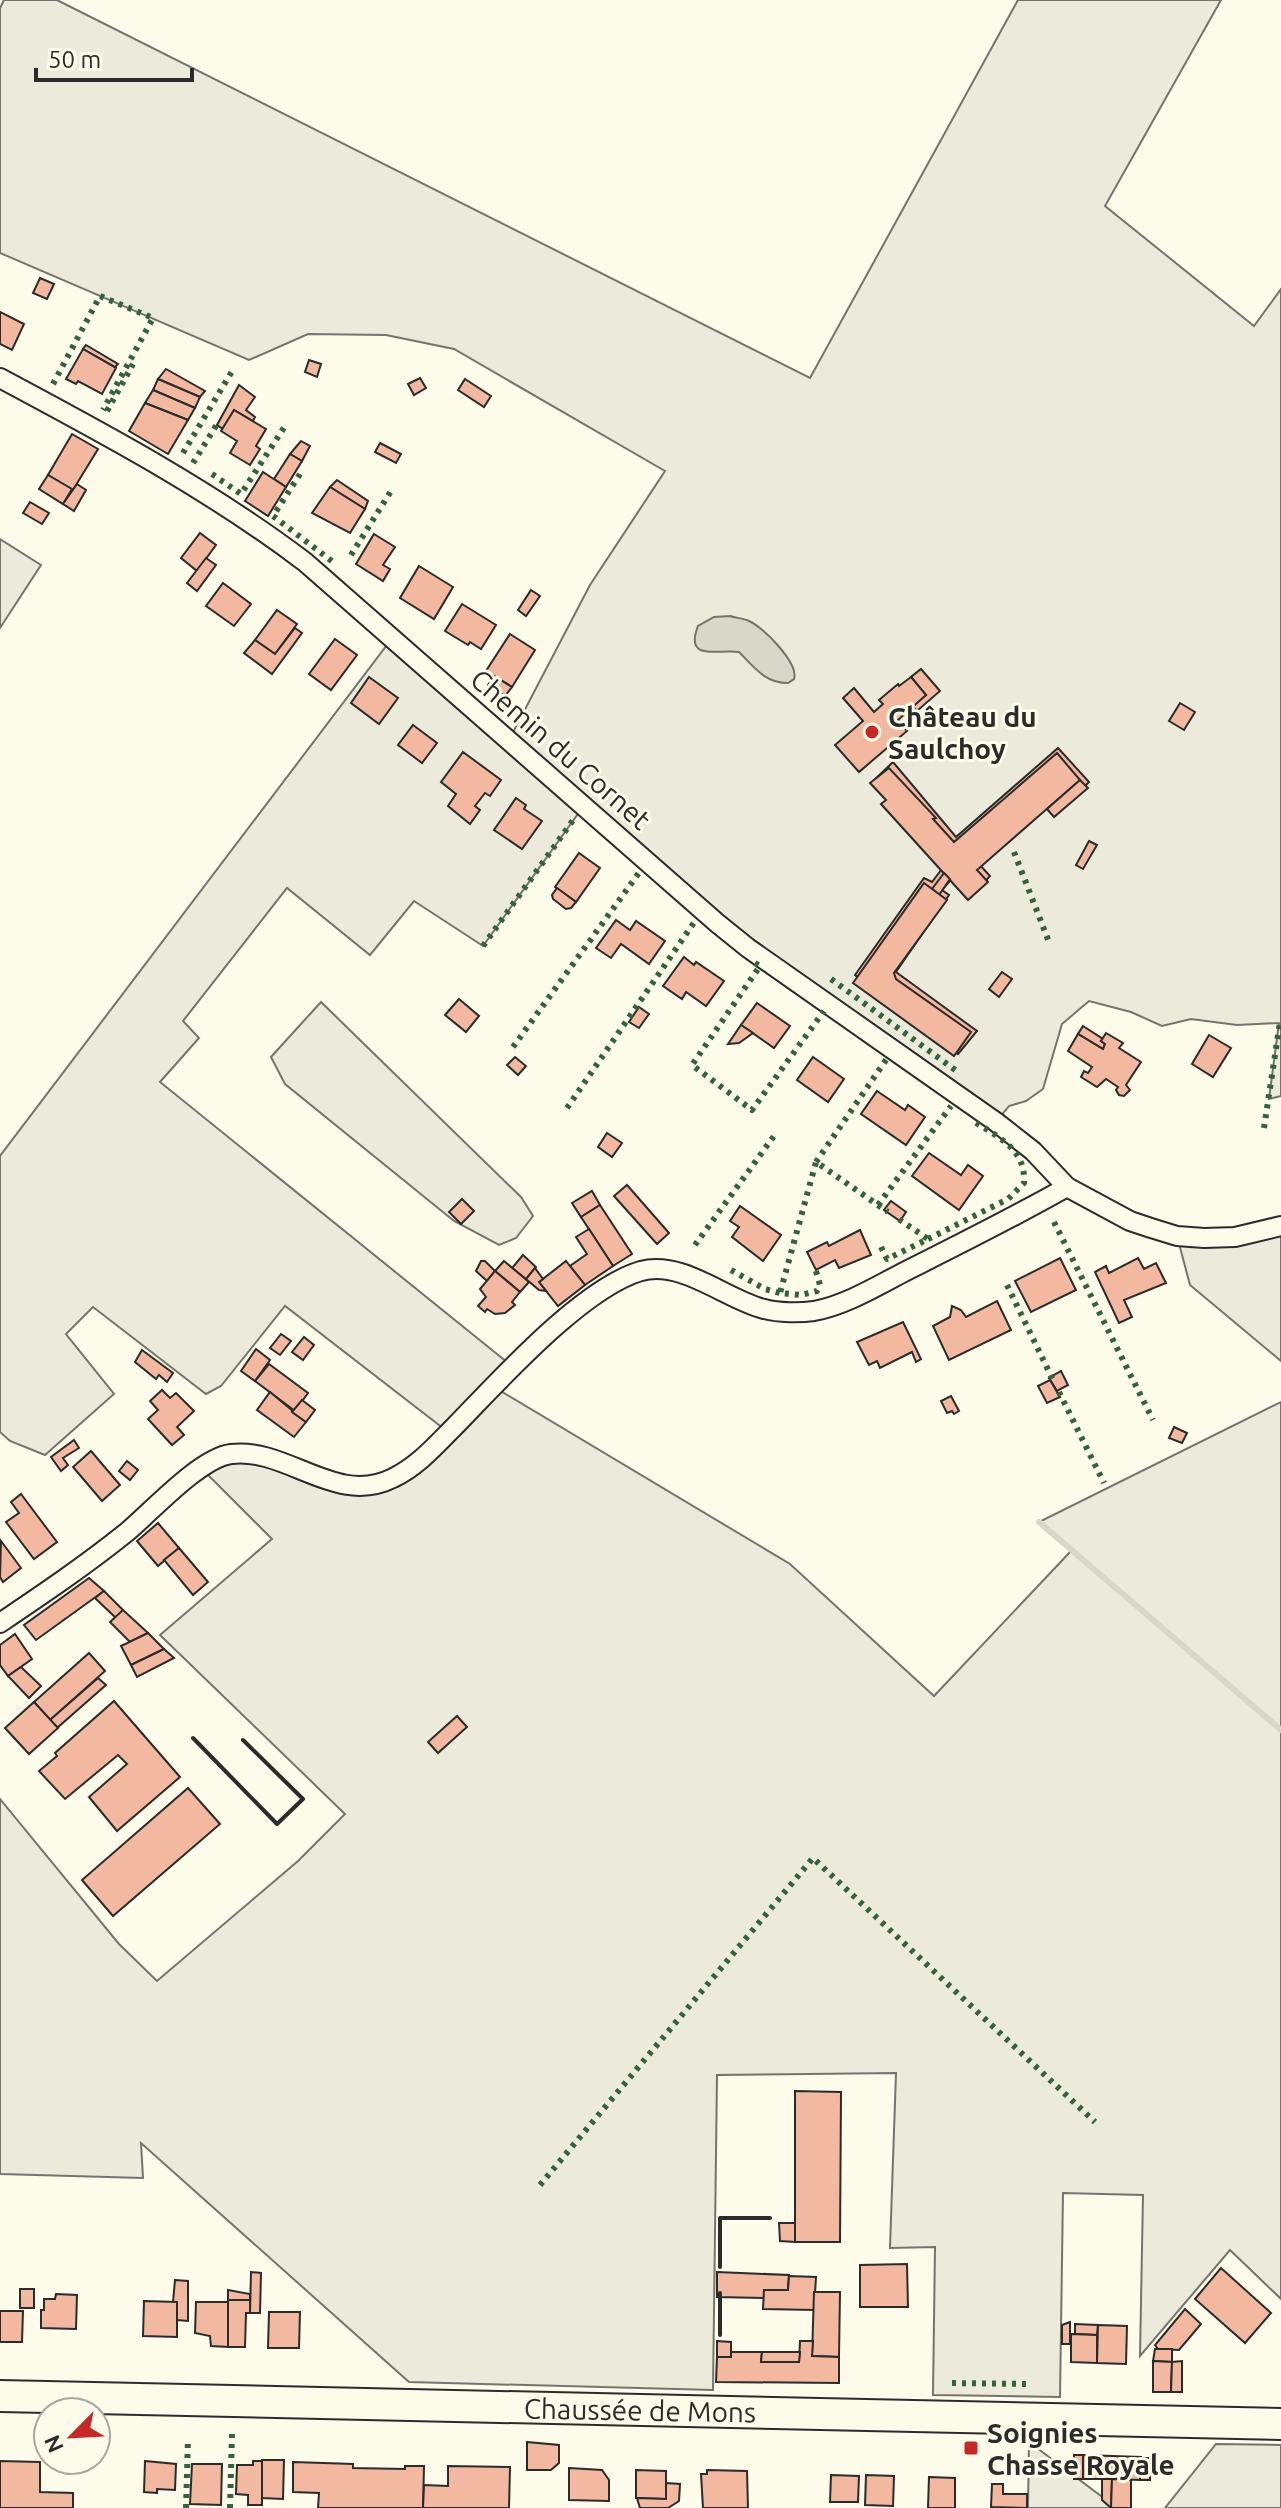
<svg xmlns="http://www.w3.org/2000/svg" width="1281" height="2508" font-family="Ubuntu,sans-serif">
<rect width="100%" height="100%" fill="#fdfbea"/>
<g fill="#ecebdb" stroke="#74746e" stroke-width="2">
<polygon points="4,0 57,0 810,378 1018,0 1221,0 1105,206 1254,326 1281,289 1281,1096 1269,1099 1279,1023 1237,1025 1191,1019 1162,1026 1131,1012 1089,1001 1062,1024 1043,1089 1026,1101 1009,1106 996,1122 815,993 583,807 483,946 414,901 370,955 287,888 183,1021 199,1038 160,1082 513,1367 494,1387 790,1564 934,1696 1071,1551 1039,1522 1281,1402 1281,2299 1230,2250 1140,2356 1143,2195 1063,2193 1060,2397 933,2395 935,2247 890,2248 896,2073 717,2075 713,2390 409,2382 141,2143 143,2178 0,2174 0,1799 119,1944 157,1981 298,1861 345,1814 160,1635 272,1539 201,1468 218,1457 380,1484 448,1432 285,1306 221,1386 206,1394 93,1307 66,1334 114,1394 45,1455 10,1441 0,1432 0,1156 393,637 509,740 590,585 665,471 454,349 386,335 308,334 249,360 0,253 0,8"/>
<polygon points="0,539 41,565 0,628"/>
<polygon points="321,1002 521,1197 533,1216 516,1238 499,1245 454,1221 285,1084 271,1057"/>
<polygon points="1281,1226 1281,1361 1190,1285 1177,1236"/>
<polygon points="1029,2442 1117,2508 1028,2508"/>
<polygon points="1216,2444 1281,2445 1281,2508 1165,2508"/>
</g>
<path fill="#d8d7c9" stroke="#74746e" stroke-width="2" d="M730 616C735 618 743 618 749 621 763 627 799 663 794 679L788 683C765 683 755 668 739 652 718 649 684 662 698 626L714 617Z"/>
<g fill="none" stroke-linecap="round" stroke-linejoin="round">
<polyline stroke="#d8d7c9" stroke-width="6" points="1039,1522 1281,1730"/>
</g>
<g fill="#f2b8a0" stroke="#2b2b2b" stroke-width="2">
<polygon points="40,278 54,284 47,299 33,293"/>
<polygon points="0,312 24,324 12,350 0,344"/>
<polygon points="86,345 118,364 115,367 83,349"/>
<polygon points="83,349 116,368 102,394 78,381 76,384 66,379"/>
<polygon points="309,360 321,364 317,377 305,372"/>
<polygon points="166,369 205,391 200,397 158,379"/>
<polygon points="420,378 426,388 414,395 408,384"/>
<polygon points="158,379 200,397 195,408 153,390"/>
<polygon points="465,379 491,396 484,407 458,390"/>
<polygon points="239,385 255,397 246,410 255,417 253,421 234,410 223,429 217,425"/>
<polygon points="153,390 195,408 188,420 145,403"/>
<polygon points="145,403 188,420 168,454 129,431"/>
<polygon points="234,410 266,429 256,446 260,449 250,465 230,453 237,441 221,431"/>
<polygon points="72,434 98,449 73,490 48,475"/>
<polygon points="301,441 310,446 302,461 290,454"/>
<polygon points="380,443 401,454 396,463 375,452"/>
<polygon points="290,454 302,461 286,487 274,479"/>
<polygon points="263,472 286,487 268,516 245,501"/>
<polygon points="48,475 72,489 63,504 39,489"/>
<polygon points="337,480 368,501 365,509 330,487"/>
<polygon points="77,484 86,490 74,511 63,504"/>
<polygon points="330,487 365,509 350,533 312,513"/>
<polygon points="30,502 49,513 42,524 23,513"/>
<polygon points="200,533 216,545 197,571 181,558"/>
<polygon points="374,534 395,547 383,565 390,569 383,581 356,564"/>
<polygon points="206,558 216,565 197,591 187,583"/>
<polygon points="419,566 453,587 434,619 400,598"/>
<polygon points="223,583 251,604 234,626 206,606"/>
<polygon points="531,590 540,596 526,616 518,610"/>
<polygon points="462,604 496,625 481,649 470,642 468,645 445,631"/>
<polygon points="277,610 297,624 275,654 255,640"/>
<polygon points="295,628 302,633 272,674 244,653 255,640 275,654"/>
<polygon points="510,634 535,650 512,687 486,671"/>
<polygon points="335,639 357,655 331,690 309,674"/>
<polygon points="921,669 940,691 917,711 913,707 915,704 926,695 911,677"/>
<polygon points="494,676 512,687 505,696 488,685"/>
<polygon points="369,677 398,698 379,724 351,703"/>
<polygon points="911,677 926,695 898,720 907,731 859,772 835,745 863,721 843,698 854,688 874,712 883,704 879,700 898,684 899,686"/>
<polygon points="1180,703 1195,712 1184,730 1169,721"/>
<polygon points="413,725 437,743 422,763 398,745"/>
<polygon points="1058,748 1089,782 1057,814 1049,804 979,864 990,876 971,897 954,876 942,890 949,895 896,972 977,1031 958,1054 855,975 924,878 932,882 944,866 872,782 893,762 956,837"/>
<polygon points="463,752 501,780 490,796 485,793 475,806 480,810 470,824 448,806 456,794 441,782"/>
<polygon points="1057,753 1080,780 977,870 988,882 968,900 881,804 886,800 870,783 889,768 936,818 933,819 954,842"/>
<polygon points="1080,780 1088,788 1054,817 1047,809"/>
<polygon points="516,798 526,805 524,809 542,821 522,849 494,830"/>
<polygon points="1089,841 1097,845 1083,869 1076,865"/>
<polygon points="579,853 600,868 576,902 555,887"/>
<polygon points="944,873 950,879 939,895 932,889"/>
<polygon points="924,883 947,900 894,973 896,979 971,1032 954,1056 853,983"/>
<polygon points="557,888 576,902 571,908 566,909 553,899 552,895"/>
<polygon points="616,920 630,930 636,921 665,941 649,964 621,944 611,958 596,948"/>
<polygon points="684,957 694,965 696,962 724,981 706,1006 686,992 682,999 663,986"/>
<polygon points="1002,972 1012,979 999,997 989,989"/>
<polygon points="459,999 479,1016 466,1032 445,1015"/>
<polygon points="757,1003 790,1026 774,1048 741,1025"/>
<polygon points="639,1007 649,1014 639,1028 629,1022"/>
<polygon points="741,1025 753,1033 739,1043 728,1044"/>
<polygon points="1083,1026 1103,1039 1101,1041 1105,1044 1103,1049 1078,1034"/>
<polygon points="1106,1033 1123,1043 1119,1048 1141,1062 1126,1085 1130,1090 1124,1096 1119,1095 1116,1090 1118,1087 1106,1079 1097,1087 1081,1077 1084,1071 1088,1073 1092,1067 1068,1051 1078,1034 1103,1049 1105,1044 1101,1041"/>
<polygon points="1209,1035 1231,1048 1213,1077 1192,1064"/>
<polygon points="515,1057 526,1066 518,1075 507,1065"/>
<polygon points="813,1057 844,1079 828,1102 797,1080"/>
<polygon points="877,1091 905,1110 908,1105 925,1117 906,1145 861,1114"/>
<polygon points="607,1133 622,1143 612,1157 598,1147"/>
<polygon points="929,1153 961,1175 968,1165 983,1176 959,1210 912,1176"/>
<polygon points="627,1185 669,1233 657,1244 614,1196"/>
<polygon points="592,1191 600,1205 581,1217 572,1203"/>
<polygon points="462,1199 474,1211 461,1224 449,1212"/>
<polygon points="891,1201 906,1212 900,1221 884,1210"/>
<polygon points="600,1205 632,1254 613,1266 581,1217"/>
<polygon points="740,1206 781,1235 763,1261 732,1237 739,1227 730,1221"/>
<polygon points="589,1229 613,1266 585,1285 570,1266 587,1254 576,1237"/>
<polygon points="860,1230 871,1255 839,1268 835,1260 816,1270 807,1252 827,1242 829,1246"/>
<polygon points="523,1255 536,1267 526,1279 512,1268"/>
<polygon points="1060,1258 1076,1290 1031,1312 1015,1281"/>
<polygon points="1138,1258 1144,1269 1156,1263 1166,1283 1124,1300 1132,1317 1119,1323 1095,1272 1106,1266 1109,1273"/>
<polygon points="481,1261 485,1261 495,1271 487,1281 476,1271"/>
<polygon points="504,1261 529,1282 520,1292 495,1271"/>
<polygon points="566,1261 585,1285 558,1306 539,1282"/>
<polygon points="535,1268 543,1279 539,1282 546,1291 539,1290 526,1279"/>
<polygon points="495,1271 520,1292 512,1302 515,1305 505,1313 495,1314 487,1309 485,1312 478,1306 486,1297 480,1289"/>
<polygon points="997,1301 1011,1330 949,1360 933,1326 950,1317 952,1306 961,1310 966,1317"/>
<polygon points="903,1322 921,1359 916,1362 912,1352 880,1368 877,1361 869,1365 857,1342"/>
<polygon points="281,1334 291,1341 280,1355 270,1348"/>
<polygon points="304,1337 314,1345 303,1360 292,1352"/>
<polygon points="256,1349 270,1360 255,1381 241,1371"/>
<polygon points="142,1350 173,1373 167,1382 159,1375 156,1379 135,1362"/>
<polygon points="269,1364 308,1393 295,1411 255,1381"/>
<polygon points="1061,1371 1068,1385 1057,1391 1049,1378"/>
<polygon points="1050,1380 1060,1397 1047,1403 1038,1386"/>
<polygon points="162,1390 170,1398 176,1393 194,1411 177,1427 184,1435 172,1445 148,1419 158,1410 150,1401"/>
<polygon points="270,1392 306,1422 294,1437 257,1410"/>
<polygon points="951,1396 959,1411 954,1414 952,1411 947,1413 941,1401"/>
<polygon points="302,1400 315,1410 306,1422 292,1412"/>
<polygon points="1174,1427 1187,1433 1182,1443 1169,1438"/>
<polygon points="74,1440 79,1448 63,1458 68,1465 61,1471 51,1457"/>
<polygon points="91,1451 120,1485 102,1501 73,1467"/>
<polygon points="127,1461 138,1470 130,1480 119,1471"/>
<polygon points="21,1494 57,1542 34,1559 6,1522 19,1513 11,1502"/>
<polygon points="158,1523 179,1548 158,1566 137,1541"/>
<polygon points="1,1541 21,1568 3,1582 0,1577"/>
<polygon points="179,1548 208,1582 193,1595 164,1560"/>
<polygon points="89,1578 104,1591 36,1640 24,1625"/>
<polygon points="104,1591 123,1610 116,1618 95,1598"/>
<polygon points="123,1610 148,1633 130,1642 110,1622"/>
<polygon points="148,1633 164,1649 131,1665 121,1646"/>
<polygon points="15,1634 32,1659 8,1676 0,1665 0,1645"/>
<polygon points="164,1649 174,1658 137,1677 131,1665"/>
<polygon points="89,1653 105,1671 50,1720 34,1702"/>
<polygon points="21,1667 41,1686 29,1698 8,1676"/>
<polygon points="98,1678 106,1685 57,1728 50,1720"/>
<polygon points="114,1701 180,1777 117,1831 89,1797 127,1764 118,1755 65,1799 39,1771 57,1756 55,1753"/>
<polygon points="34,1702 58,1728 29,1754 5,1728"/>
<polygon points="457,1716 467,1727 438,1753 428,1742"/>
<polygon points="188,1788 220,1824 113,1916 82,1880"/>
<polygon points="795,2091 841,2092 840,2242 795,2242"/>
<polygon points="779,2223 795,2223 795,2242 780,2241"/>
<polygon points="907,2264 908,2307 860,2307 860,2265"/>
<polygon points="1221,2268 1271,2313 1245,2343 1195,2299"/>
<polygon points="251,2272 261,2273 260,2313 250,2313"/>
<polygon points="717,2272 789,2275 788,2290 764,2290 764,2298 717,2297"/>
<polygon points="789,2276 816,2277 814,2310 763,2309 764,2290 788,2290"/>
<polygon points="175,2280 188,2281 188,2321 177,2320 177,2302 173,2302"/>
<rect x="20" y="2289" width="14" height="19"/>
<polygon points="228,2290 250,2294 250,2300 228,2300"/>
<polygon points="814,2292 840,2292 839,2357 812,2356"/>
<polygon points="56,2294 77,2295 76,2329 41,2328 41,2310 44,2310 44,2299 55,2299"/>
<polygon points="228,2300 250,2300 250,2313 246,2313 245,2347 228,2347"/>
<polygon points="144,2301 177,2302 177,2337 143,2336"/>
<polygon points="196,2302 228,2302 228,2347 211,2346 210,2336 195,2333"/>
<polygon points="1185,2309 1201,2324 1179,2350 1158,2349 1155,2345"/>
<polygon points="0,2311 23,2311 22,2342 0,2342"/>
<polygon points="269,2312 300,2312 299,2348 268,2348"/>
<polygon points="1070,2322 1070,2344 1062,2344 1062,2325"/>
<polygon points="1075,2324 1098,2325 1097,2335 1075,2334"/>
<polygon points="1098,2325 1127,2326 1126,2364 1097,2363"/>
<polygon points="1071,2334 1097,2335 1097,2363 1071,2362"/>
<polygon points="717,2341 731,2342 731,2357 717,2357"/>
<polygon points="800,2341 813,2341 812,2356 839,2357 839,2383 716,2382 717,2357 731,2357 731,2352 762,2352 761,2362 799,2362"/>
<polygon points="1155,2349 1172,2349 1172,2362 1153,2361"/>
<polygon points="762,2352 800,2352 799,2362 761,2362"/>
<polygon points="1153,2361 1172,2362 1171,2392 1153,2392"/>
<polygon points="1182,2361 1182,2392 1171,2392 1172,2362"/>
<polygon points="527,2442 559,2445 559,2463 551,2470 527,2470"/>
<rect x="1074" y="2455" width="9" height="24"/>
<polygon points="1083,2455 1112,2456 1112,2479 1083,2479"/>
<polygon points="1112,2456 1141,2457 1140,2480 1112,2479"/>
<polygon points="1141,2458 1150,2458 1150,2480 1140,2480"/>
<polygon points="262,2460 284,2460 283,2499 262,2498"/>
<polygon points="0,2461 40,2462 40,2492 73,2493 73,2508 0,2508"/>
<polygon points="145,2461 176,2464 175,2490 157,2489 157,2493 144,2492"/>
<polygon points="253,2461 262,2461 262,2505 248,2505 248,2495 236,2494 237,2465 253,2465"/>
<polygon points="293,2462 353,2464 353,2468 405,2469 405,2466 424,2466 423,2508 318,2508 319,2493 293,2492"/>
<polygon points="192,2464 222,2464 221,2505 190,2504"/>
<polygon points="448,2466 510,2467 509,2508 423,2508 424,2485 448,2486"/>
<polygon points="569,2468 602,2470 609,2480 609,2501 569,2500"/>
<polygon points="636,2470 666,2471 666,2499 636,2498"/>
<polygon points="707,2470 747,2471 748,2508 703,2508 701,2474 707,2474"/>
<polygon points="831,2475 859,2476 858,2502 830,2502"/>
<polygon points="866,2475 894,2476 893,2506 865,2505"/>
<polygon points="929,2477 955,2478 955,2508 928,2508"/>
<polygon points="1102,2479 1112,2479 1111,2508 1102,2500"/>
<polygon points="1112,2479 1131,2480 1131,2508 1111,2508"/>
<polygon points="666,2483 680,2484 679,2501 668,2508 640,2508 637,2498 666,2499"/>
<polygon points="992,2484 1003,2484 1003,2494 1027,2494 1027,2508 991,2507"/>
</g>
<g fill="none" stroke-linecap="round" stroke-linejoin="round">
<g stroke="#2b2b2b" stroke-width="22">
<g id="minor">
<path d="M0 378C105 434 210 490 305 562L717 923 748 948 996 1122 1033 1151 1067 1187 1130 1221 1151 1228 1177 1236 1204 1238 1235 1237 1281 1226"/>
<path d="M0 1623C43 1594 86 1565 127 1532 152 1511 200 1458 231 1454 287 1447 336 1507 393 1478 418 1466 436 1445 455 1426 499 1381 582 1288 641 1271 683 1260 725 1299 764 1309 779 1313 800 1313 814 1311 846 1305 877 1286 906 1271 960 1244 1014 1217 1067 1187"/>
</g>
</g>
<g stroke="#2b2b2b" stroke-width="34">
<polyline id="primary" points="0,2396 1281,2424"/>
</g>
<use href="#minor" stroke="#fdfbea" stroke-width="18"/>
<use href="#primary" stroke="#fdfbea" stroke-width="30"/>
<g stroke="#34623c" stroke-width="6" stroke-dasharray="4 6" stroke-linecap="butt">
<polyline points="53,384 100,296 153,318 103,410"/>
<polyline points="107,411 133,364"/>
<polyline points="183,453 234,368"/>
<polyline points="193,463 219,421"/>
<polyline points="212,474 241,494 287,423"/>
<polyline points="300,474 273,516 333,562"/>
<polyline points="351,555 391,491"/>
<polyline points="1014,852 1049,942"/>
<polyline points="483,946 576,816"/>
<polyline points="755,963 760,966 692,1065 752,1110 824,1011"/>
<polyline points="831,979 958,1072"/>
<polyline points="513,1047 641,870"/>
<polyline points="567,1108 695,921"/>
<polyline points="1264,1128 1280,1022"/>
<polyline points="816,1162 888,1057"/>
<polyline points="878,1205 951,1106"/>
<polyline points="1054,1222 1153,1420"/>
<path d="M928 1239 1008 1199 1024 1183C1026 1148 997 1137 972 1120"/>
<polyline points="695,1245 774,1136"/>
<polyline points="881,1247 887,1259 928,1239 897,1218"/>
<polyline points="731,1270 765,1289 780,1293"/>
<polyline points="816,1271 820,1285 817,1291 801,1295 780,1293 816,1162 888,1212"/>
<polyline points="1007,1285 1054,1382"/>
<polyline points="1059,1392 1104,1483"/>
<polyline points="540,2185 813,1858 1095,2122"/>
<polyline points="952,2383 1029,2384"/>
<polyline points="186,2508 188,2439"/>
<polyline points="230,2508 232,2433"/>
</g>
<g stroke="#2b2b2b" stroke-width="4">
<polyline points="193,1738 277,1824 303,1799 243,1740"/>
<polyline points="720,2267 720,2218 770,2218"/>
<polyline points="720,2293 720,2335"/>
</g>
</g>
<g fill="#c62828" stroke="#fdfbea" stroke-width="3">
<circle cx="872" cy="732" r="8"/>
<rect x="963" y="2440" width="16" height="16" rx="4"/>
</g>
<g text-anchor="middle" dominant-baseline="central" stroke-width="6" stroke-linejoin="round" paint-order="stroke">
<g font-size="28" font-weight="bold" fill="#2b2b2b" stroke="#fdfbea" text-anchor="start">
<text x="888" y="716">Château du<tspan x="888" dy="32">Saulchoy</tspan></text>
<text x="987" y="2432">Soignies<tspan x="987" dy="32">Chasse Royale</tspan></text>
</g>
<g font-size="28" fill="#2b2b2b" stroke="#fdfbea">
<text transform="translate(561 749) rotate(41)">Chemin du Cornet</text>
<text transform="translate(640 2410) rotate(1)">Chaussée de Mons</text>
</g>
</g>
<g transform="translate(72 2436) rotate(246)"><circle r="38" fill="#fdfbea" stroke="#a9a89e" stroke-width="2"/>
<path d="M0-6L14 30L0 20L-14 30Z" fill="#c62828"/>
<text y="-12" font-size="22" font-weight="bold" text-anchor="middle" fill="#2b2b2b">N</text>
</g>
<path d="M36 68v12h156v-12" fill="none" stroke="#2b2b2b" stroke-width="4"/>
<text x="48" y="68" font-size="24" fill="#2b2b2b" stroke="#fdfbea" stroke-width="6" paint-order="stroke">50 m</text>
</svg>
